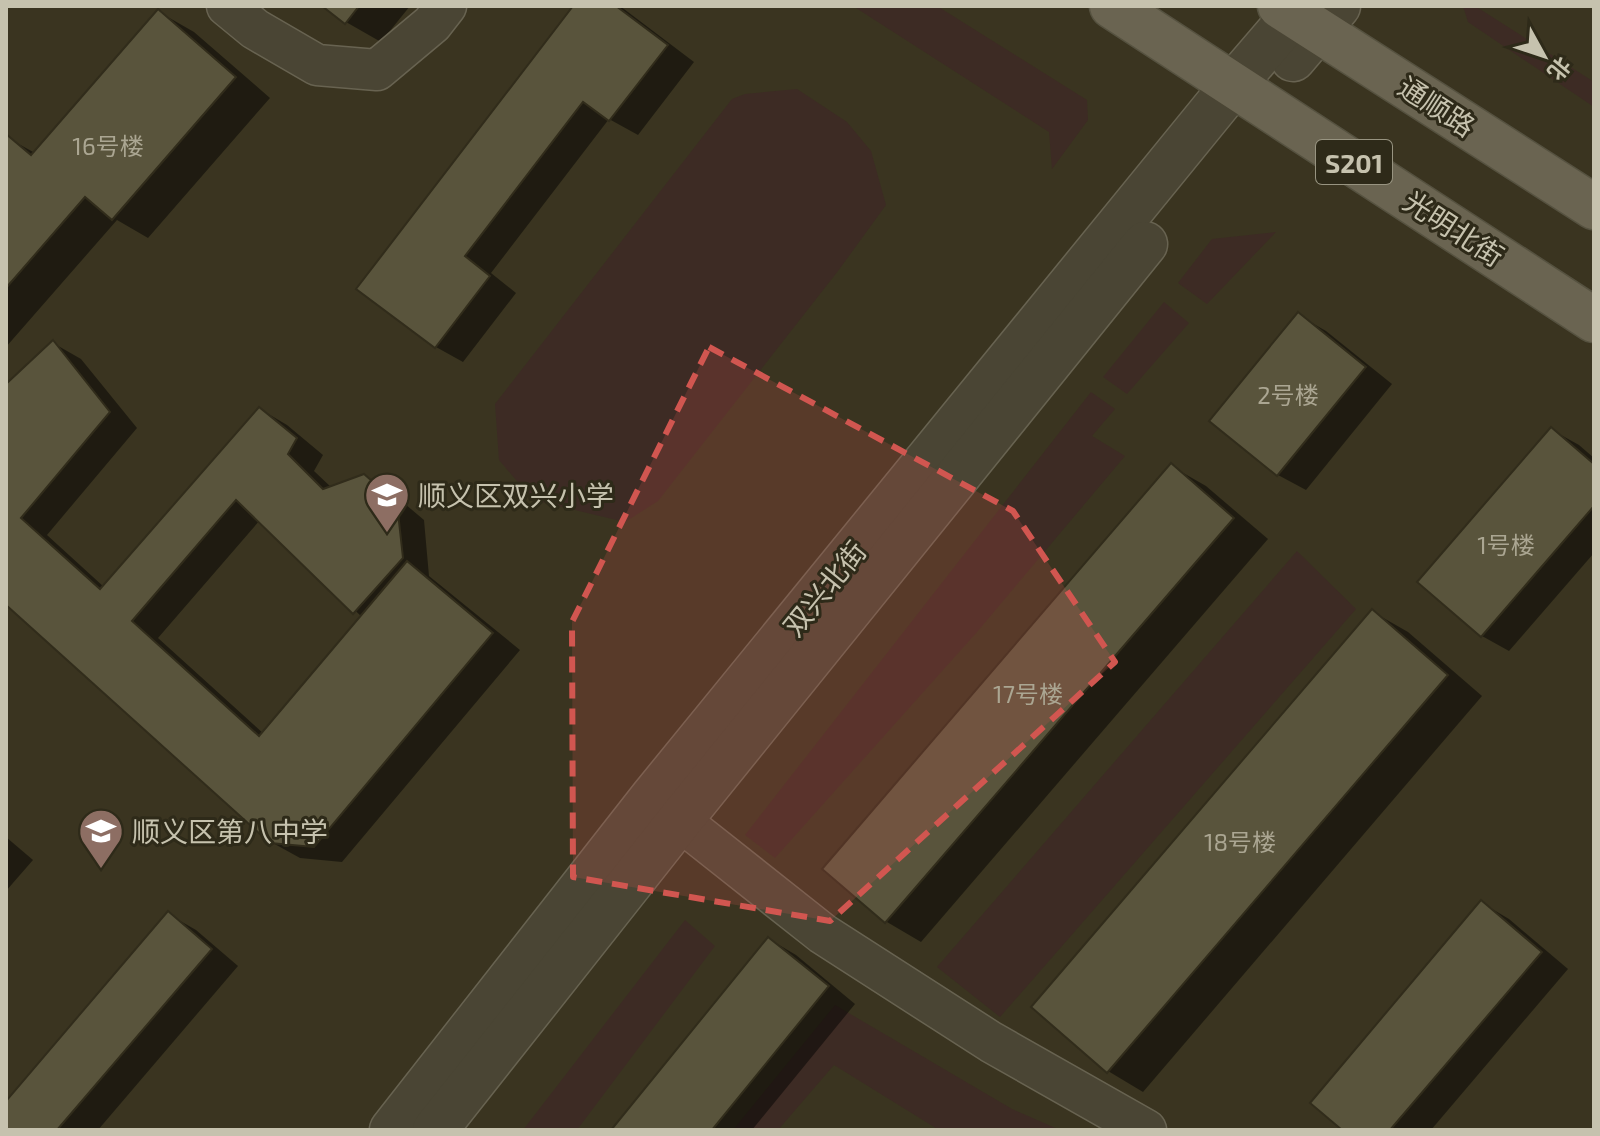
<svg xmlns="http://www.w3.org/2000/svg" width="1600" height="1136" font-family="'Exo 2','Noto Sans SC',sans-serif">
<rect width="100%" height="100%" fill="#3a3420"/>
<g fill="#3d2b24">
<polygon points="853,6 937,6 1087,100 1088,120 1052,169 1049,132"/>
<polygon points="1463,6 1475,6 1594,82 1594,107 1468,22"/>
<polygon points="797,89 847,122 871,151 886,205 838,271 658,501 625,522 533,500 499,460 495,404 732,99 745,94"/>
<polygon points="1276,232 1207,304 1178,283 1212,239"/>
<polygon points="1164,302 1189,323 1127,394 1103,377"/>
<polygon points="1091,392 1115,409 1092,436 1125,456 977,632 775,858 745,835"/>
<polygon points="1297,551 1356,609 1000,1017 937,967"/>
<polygon points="685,920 715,946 577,1130 523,1130"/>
<polygon points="835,1005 1012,1109 1060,1130 939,1130 834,1065 778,1130 733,1130"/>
</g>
<g fill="#0007" fill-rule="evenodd">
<polygon points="325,6 410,6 381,42 346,22"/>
<polygon points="575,6 620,6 694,62 638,135 609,119 491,273 516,293 463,362 436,347 359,288"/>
<polygon points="159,12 194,32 270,98 148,238 117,220 6,347 6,137 35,153"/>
<polygon points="1298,315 1326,331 1392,384 1306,490 1278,475 1212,421"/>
<path d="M53 343 81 359 137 428 47 535 104 587 260 409 287 425 323 455 314 471 332 488 364 477 392 493 424 520 429 576 520 650 342 862 300 858 271 842 6 603V387ZM260 520 362 617 264 734 158 638Z"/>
<polygon points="1552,430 1579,445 1594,458 1594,553 1509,651 1482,636"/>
<polygon points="1171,466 1206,486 1268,539 921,942 887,922 825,869"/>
<polygon points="1373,612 1408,632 1482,696 1143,1092 1108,1071"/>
<polygon points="6,837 33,860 6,891"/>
<polygon points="1482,903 1509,919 1568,969 1431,1130 1345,1130"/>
<polygon points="168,914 196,930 238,966 98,1130 6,1130 6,1104"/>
<polygon points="769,939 796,955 855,1004 752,1130 614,1130"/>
</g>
<g fill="#59543c" stroke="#312c1b" stroke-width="2">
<polygon points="322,6 359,6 345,24"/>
<polygon points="573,6 616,6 668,45 609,121 583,102 465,256 490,276 435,348 356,289"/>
<polygon points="158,9 236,77 112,220 85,197 6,288 6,134 31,155"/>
<polygon points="1298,312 1366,367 1277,476 1209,421"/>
<polygon points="53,340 110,412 21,518 100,589 259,407 297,438 288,454 323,489 364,474 397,503 403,558 353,614 236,500 132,621 259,736 407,561 493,633 314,847 270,843 6,605 6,384"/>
<polygon points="1551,427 1594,464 1594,506 1481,637 1417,582"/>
<polygon points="1171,463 1234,518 885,923 822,869"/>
<polygon points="1372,609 1448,675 1107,1073 1031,1007"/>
<polygon points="1481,900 1542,952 1390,1130 1342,1130 1310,1103"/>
<polygon points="168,911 212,949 57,1130 6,1130 6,1101"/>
<polygon points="768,937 829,986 712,1130 611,1130"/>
</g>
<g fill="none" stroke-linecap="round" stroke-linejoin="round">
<g stroke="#686351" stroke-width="43">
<g id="minor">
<polyline points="227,6 255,29 317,65 377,70 432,24 446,6"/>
<polyline points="655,801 823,934 991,1042 1146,1130"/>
</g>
</g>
<g stroke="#686351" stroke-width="47">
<g id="tertiary">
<polyline points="1293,59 1338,6"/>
<polyline points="392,1130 652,798 1234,84 1301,6"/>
<polyline points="435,1130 680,820 1145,244"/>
</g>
</g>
<g stroke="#565240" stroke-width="47">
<g id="primary">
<polyline points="1112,6 1594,320"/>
<polyline points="1280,6 1594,207"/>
</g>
</g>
<use href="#minor" stroke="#4a4534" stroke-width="40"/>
<use href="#tertiary" stroke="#4a4534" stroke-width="44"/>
<use href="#primary" stroke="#6a6451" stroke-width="44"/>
</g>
<path fill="#d15650" fill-opacity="0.2" stroke="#d15650" stroke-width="6" stroke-dasharray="16 10" stroke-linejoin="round" d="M709 347 1013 511 1115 662 830 921 573 877 572 622Z"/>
<defs>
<g id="school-pin" transform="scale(2.3)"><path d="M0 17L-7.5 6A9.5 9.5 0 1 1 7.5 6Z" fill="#8d6e63" stroke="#2e2a19"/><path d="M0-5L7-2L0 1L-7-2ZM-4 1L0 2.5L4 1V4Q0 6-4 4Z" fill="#fff"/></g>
</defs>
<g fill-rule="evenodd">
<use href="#school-pin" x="387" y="495"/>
<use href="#school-pin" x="101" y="831"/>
</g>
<g text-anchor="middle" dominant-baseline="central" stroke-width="6" stroke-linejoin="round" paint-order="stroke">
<g font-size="24" fill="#aba692">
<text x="108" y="145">16号楼</text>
<text x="1288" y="394">2号楼</text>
<text x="1506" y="544">1号楼</text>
<text x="1028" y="693">17号楼</text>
<text x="1240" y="841">18号楼</text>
</g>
<rect fill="#2e2a19" stroke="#989481" stroke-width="2" x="1316" y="140" width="76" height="44" rx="6"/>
<g font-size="26" font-weight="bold" fill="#c6c2ae">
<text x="1354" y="162">S201</text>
</g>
<g font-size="28" fill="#c6c2ae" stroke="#2e2a19">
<text transform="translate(1437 106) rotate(33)">通顺路</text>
<text transform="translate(1454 228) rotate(33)">光明北街</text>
<text transform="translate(824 588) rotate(-51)">双兴北街</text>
</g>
<g font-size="28" fill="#c6c2ae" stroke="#2e2a19" text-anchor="start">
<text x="418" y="495">顺义区双兴小学</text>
<text x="132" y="831">顺义区第八中学</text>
</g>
</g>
<rect width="1600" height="1136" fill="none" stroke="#c6c2ae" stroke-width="16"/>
<g transform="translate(1544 56) rotate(130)" stroke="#2e2a19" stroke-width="6" paint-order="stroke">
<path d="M0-6L14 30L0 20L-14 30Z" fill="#c6c2ae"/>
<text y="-12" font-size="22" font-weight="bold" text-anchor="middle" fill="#c6c2ae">北</text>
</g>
</svg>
